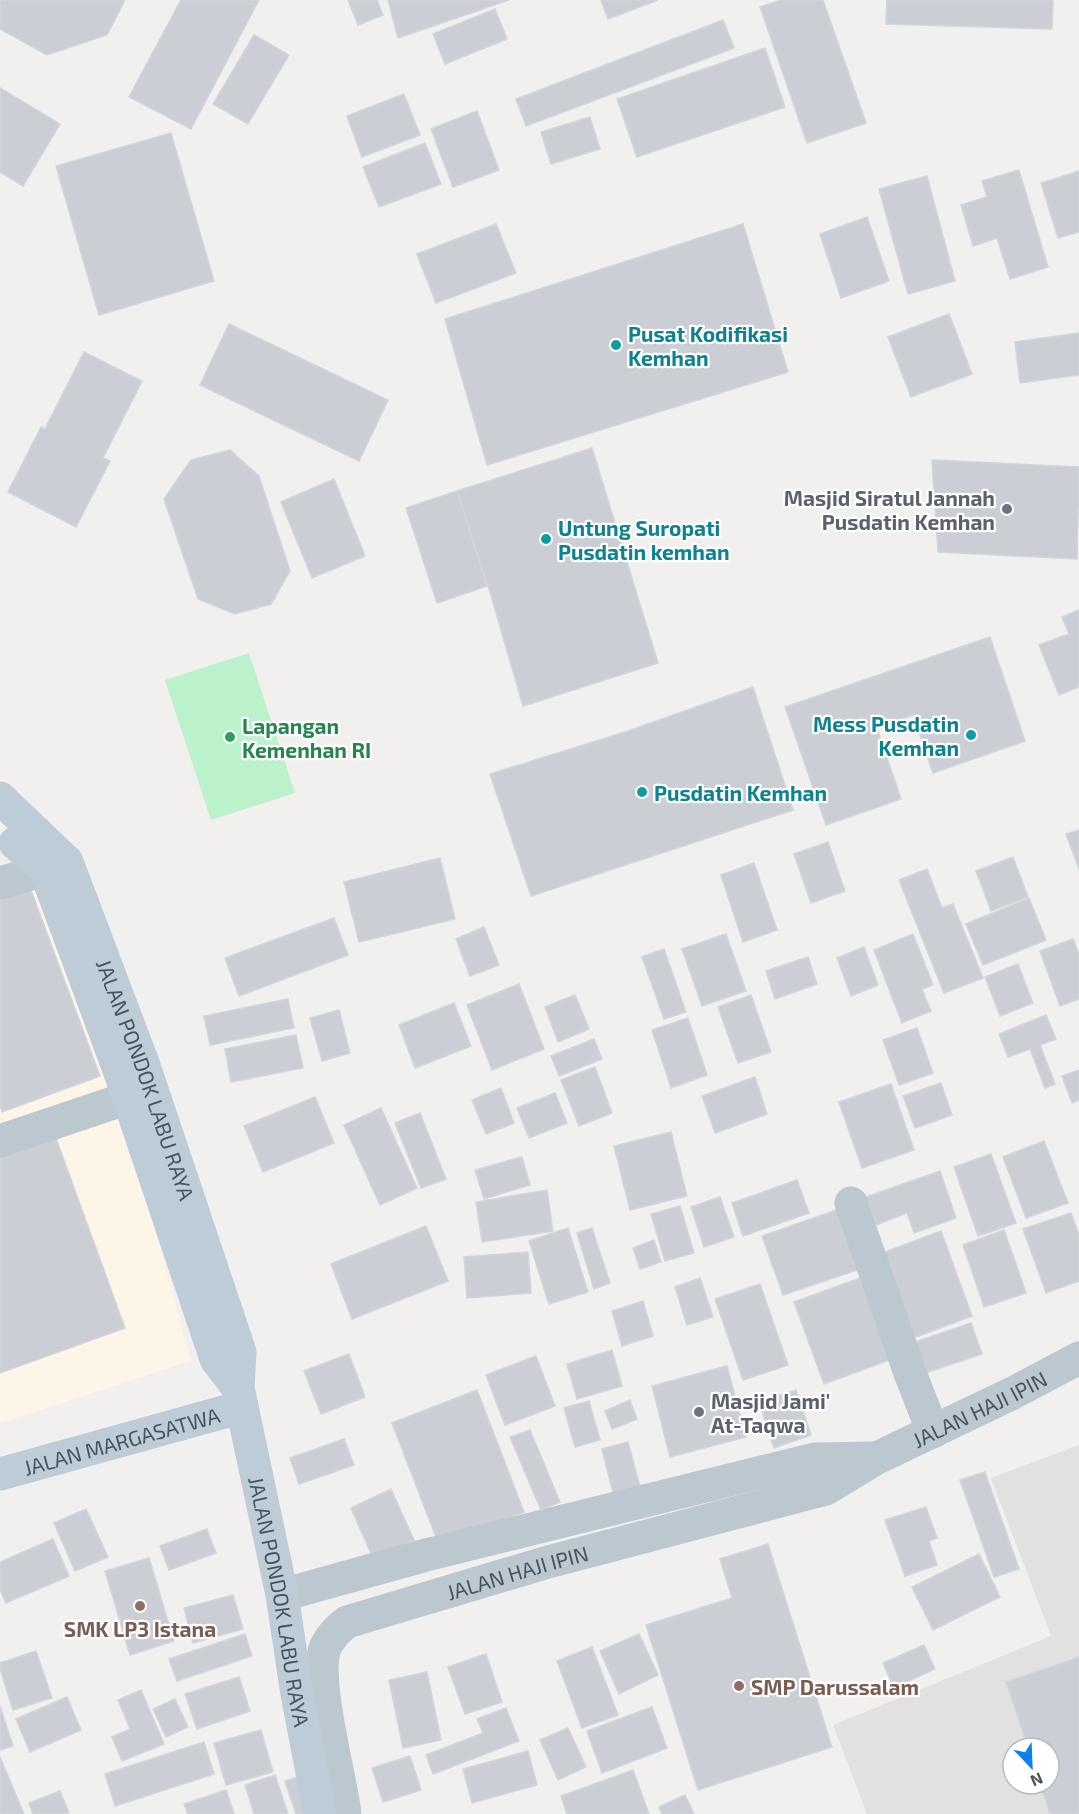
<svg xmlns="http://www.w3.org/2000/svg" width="1079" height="1814" font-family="'Exo 2',sans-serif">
<rect width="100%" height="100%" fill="#f2efef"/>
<polygon fill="#fdf5e7" points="35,875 118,1094 191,1361 0,1423 0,888"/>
<path fill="#e3e0e1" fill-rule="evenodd" d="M1079 1445V1814H867L833 1725 1051 1636 991 1478ZM1013 1748H1049V1784H1013Z"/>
<polygon fill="#bbf2cc" points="249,653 295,793 211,820 165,680"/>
<g fill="#cbced4" stroke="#d2d5db" stroke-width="1.5">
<polygon points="0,0 125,0 107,35 47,55 0,29"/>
<polygon points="181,0 259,0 191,129 129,97"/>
<polygon points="348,0 377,0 383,15 358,25"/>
<polygon points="388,0 509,0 398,38"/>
<polygon points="601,0 658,0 608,19"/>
<polygon points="781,0 823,0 866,123 807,143 760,7"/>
<polygon points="887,0 1053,0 1052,29 886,24"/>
<polygon points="495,9 507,39 445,64 433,34"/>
<polygon points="723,20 734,48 526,126 516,99"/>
<polygon points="254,35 289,55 248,124 213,104"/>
<polygon points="765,48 785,107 637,157 617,99"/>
<polygon points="0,88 60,124 23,186 0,172"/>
<polygon points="404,94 420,135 362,157 347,116"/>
<polygon points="477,111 499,170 453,187 431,129"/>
<polygon points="590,117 600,149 551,164 541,132"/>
<polygon points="171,133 214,281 99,315 56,166"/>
<polygon points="425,143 441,184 379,207 363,167"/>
<polygon points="1019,170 1048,267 1010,279 997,238 973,246 961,205 987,197 982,181"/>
<polygon points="1079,171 1079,232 1058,238 1041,183"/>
<polygon points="927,176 955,281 908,294 879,189"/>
<polygon points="867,217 889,281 841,298 820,234"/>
<polygon points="496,224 516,273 436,303 417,254"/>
<polygon points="743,224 788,372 487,465 445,319"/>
<polygon points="949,314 972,374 911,397 888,337"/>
<polygon points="229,324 388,400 359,461 200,385"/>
<polygon points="1079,333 1079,375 1020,383 1015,342"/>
<polygon points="84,352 142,381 103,458 110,461 76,527 8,492 41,427 45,429"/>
<polygon points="592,448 658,663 523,706 492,599 457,491"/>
<polygon points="230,450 259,476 290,571 271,604 235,614 198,599 164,499 191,460"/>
<polygon points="932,460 1079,467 1077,559 938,552"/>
<polygon points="334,479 365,556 312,578 281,502"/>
<polygon points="457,491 487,586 437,603 406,508"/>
<polygon points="1079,610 1079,687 1059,695 1039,645 1069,634 1062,617"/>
<polygon points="990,637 1025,741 933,773 913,715 877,728 901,799 826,825 785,707"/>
<polygon points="753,687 793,810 531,896 490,774 622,733"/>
<polygon points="1079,830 1079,869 1066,834"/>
<polygon points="828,842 845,891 811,903 794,854"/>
<polygon points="1013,857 1028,897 991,911 976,871"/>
<polygon points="440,858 455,919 359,942 344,882"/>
<polygon points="754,863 777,930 743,942 721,875"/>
<polygon points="927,869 942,908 953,904 983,978 944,993 899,880"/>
<polygon points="28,882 100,1076 2,1112 0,1105 0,892"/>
<polygon points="1029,898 1046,940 983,965 966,924"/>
<polygon points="334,918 348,955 239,996 225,958"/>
<polygon points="484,927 499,965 470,976 456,939"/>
<polygon points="726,934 746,991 702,1006 682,949"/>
<polygon points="913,934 933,985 922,989 931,1011 902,1023 874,950"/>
<polygon points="1073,939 1079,954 1079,999 1060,1006 1040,951"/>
<polygon points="864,947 878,985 851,996 837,958"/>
<polygon points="664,949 686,1012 664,1019 642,957"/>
<polygon points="808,957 817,984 775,999 766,971"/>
<polygon points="1018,964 1033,1003 1000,1016 985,977"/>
<polygon points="519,984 544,1049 492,1070 467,1005"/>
<polygon points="575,995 589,1029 558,1042 545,1007"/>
<polygon points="751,995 771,1052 738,1063 718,1007"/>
<polygon points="288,999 294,1028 210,1045 204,1016"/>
<polygon points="454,1003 471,1046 415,1068 399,1025"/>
<polygon points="339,1010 350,1053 322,1061 310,1018"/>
<polygon points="1046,1015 1056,1039 1040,1045 1055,1084 1045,1088 1030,1049 1008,1057 999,1034"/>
<polygon points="688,1018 707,1075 671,1088 652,1030"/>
<polygon points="917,1028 933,1073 899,1085 883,1040"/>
<polygon points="296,1035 303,1068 231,1082 225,1049"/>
<polygon points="594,1039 602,1059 559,1076 551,1056"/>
<polygon points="595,1067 612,1113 579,1126 561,1080"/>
<polygon points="1079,1070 1079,1100 1072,1103 1062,1076"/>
<polygon points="755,1077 767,1114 715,1133 702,1096"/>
<polygon points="941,1083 952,1115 915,1128 903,1096"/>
<polygon points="891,1084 914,1150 862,1168 839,1102"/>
<polygon points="501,1088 514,1123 486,1134 472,1100"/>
<polygon points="555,1093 567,1123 529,1138 517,1108"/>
<polygon points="315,1097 334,1143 263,1172 244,1126"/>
<polygon points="381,1108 417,1188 380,1205 344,1125"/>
<polygon points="420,1113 446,1179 421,1188 395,1123"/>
<polygon points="53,1130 125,1328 0,1373 0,1150"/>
<polygon points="671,1132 687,1196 630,1210 614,1146"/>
<polygon points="1044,1141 1068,1203 1026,1218 1003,1157"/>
<polygon points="991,1154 1016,1223 978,1236 954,1167"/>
<polygon points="522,1157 530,1185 484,1199 475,1170"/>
<polygon points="940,1171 956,1218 914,1233 907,1213 876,1225 866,1197"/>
<polygon points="797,1180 809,1213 743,1236 732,1203"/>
<polygon points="547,1190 553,1231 482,1242 476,1202"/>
<polygon points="720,1197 734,1237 704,1247 691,1207"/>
<polygon points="680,1206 694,1253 665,1261 651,1214"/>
<polygon points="839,1209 860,1269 783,1295 762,1236"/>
<polygon points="1071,1213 1079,1235 1079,1281 1046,1293 1023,1229"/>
<polygon points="426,1226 448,1281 352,1319 331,1264"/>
<polygon points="568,1228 588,1292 549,1304 529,1241"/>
<polygon points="592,1228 610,1283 594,1289 577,1233"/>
<polygon points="1004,1230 1026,1293 984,1307 963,1245"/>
<polygon points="941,1231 972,1316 911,1339 880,1254"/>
<polygon points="654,1240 661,1262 640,1269 633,1248"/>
<polygon points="528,1252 531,1293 467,1298 464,1257"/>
<polygon points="700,1278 713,1317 687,1325 675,1287"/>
<polygon points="860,1278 889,1360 824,1384 794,1302"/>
<polygon points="760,1284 788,1365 743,1380 715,1299"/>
<polygon points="643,1301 653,1336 622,1346 612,1311"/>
<polygon points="971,1323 982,1354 922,1374 912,1343"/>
<polygon points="612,1350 622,1386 577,1399 567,1364"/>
<polygon points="349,1354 365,1397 321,1414 304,1371"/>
<polygon points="536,1356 555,1406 505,1425 486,1375"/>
<polygon points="727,1366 746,1437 670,1457 652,1386"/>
<polygon points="477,1390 524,1512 439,1545 392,1423"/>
<polygon points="796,1390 811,1435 774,1448 759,1402"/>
<polygon points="630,1400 637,1419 612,1429 605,1411"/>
<polygon points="589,1401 600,1440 575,1447 564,1408"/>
<polygon points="530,1430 560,1502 541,1510 510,1437"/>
<polygon points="344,1439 354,1465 299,1484 290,1458"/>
<polygon points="628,1442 641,1490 614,1497 602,1449"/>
<polygon points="985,1472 1019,1569 994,1577 960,1480"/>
<polygon points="391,1489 414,1540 373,1558 351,1508"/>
<polygon points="926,1507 937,1538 929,1541 937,1565 905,1576 885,1520"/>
<polygon points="86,1509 108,1557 75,1571 54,1523"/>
<polygon points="207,1529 216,1553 169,1570 160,1546"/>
<polygon points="53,1539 69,1576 6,1603 0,1590 0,1562"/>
<polygon points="768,1544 832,1747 698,1790 646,1625 732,1598 720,1559"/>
<polygon points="979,1554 1000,1597 933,1630 912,1587"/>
<polygon points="149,1558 174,1641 130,1655 105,1571"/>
<polygon points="233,1595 243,1629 193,1643 184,1608"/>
<polygon points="245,1634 252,1656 177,1681 169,1659"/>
<polygon points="639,1634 658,1675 619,1694 600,1651"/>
<polygon points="924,1645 935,1669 894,1688 883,1663"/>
<polygon points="592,1647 618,1715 582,1728 557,1661"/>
<polygon points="36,1651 52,1698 13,1710 0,1669 0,1663"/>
<polygon points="486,1654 502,1702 465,1714 448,1667"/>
<polygon points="1079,1657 1079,1814 1050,1814 1040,1784 1049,1784 1049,1748 1028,1748 1006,1682"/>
<polygon points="427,1672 441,1740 403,1748 389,1680"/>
<polygon points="239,1677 250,1711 197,1729 185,1694"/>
<polygon points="141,1690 164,1744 122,1761 112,1737 130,1729 118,1700"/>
<polygon points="67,1697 81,1730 30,1752 16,1719"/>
<polygon points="175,1699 188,1727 166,1737 153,1709"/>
<polygon points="0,1706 13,1746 0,1750"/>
<polygon points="652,1707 667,1748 602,1773 587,1731"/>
<polygon points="506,1708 519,1741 433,1774 426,1755 483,1733 477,1719"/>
<polygon points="568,1728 586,1767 558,1780 540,1740"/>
<polygon points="261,1730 273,1772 226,1785 214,1743"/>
<polygon points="204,1742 214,1774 115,1806 105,1774"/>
<polygon points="528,1751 537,1785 472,1803 463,1769"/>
<polygon points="410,1756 421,1790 383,1802 372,1768"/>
<polygon points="0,1757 24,1814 0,1814"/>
<polygon points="633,1770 649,1814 567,1814 561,1796"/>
<polygon points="275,1775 288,1814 254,1814 245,1785"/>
<polygon points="298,1777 310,1814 296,1814 285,1781"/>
<polygon points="226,1790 234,1814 188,1814 184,1804"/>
<polygon points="60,1791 69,1813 33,1814 29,1803"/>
<polygon points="685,1795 694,1814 662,1814 659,1807"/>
</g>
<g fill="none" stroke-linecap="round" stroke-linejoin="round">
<g stroke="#bcc8cf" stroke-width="33">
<polyline points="0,883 45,870 67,862"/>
<polyline points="0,1141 128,1098"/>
<polyline points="851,1203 910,1373 933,1432"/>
</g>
<g stroke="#bcc8cf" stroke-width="33">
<polyline points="282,1595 430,1554 815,1459 875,1458"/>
<path id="s1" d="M345 1814C341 1778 312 1674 326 1646 331 1636 339 1628 347 1622L548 1562 826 1489 877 1458 1013 1393 1079 1358"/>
</g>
<g stroke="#beccd7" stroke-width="33">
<path id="s2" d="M0 798 67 862 143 1063 240 1352 238 1388 282 1595 297 1694 320 1814"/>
<polyline points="15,843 45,870 119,1070 216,1359 238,1388"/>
<path id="s3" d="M0 1474 242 1407"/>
</g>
</g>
<g fill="#0f9aa8" stroke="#fff" stroke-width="2">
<circle cx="616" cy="345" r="6"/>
<circle cx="546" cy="539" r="6"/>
<circle cx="971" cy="735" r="6"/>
<circle cx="642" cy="792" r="6"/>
</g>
<g fill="#6b7280" stroke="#fff" stroke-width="2">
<circle cx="1007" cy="509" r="6"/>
<circle cx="699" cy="1412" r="6"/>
</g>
<circle fill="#2e9e5b" stroke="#fff" stroke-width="2" cx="230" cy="737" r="6"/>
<g fill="#8d6e63" stroke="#fff" stroke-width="2">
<circle cx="140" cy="1606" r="6"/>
<circle cx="739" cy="1686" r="6"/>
</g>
<g text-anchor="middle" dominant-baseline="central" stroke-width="4.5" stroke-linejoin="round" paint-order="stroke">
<g font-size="21" font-weight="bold" fill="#0d838f" stroke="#fff" text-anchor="start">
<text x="628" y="333">Pusat Kodifikasi<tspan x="628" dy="24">Kemhan</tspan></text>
<text x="558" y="527">Untung Suropati<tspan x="558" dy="24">Pusdatin kemhan</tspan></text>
<text x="959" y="723" text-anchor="end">Mess Pusdatin<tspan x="959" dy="24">Kemhan</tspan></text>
<text x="654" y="792">Pusdatin Kemhan</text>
</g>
<g font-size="21" font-weight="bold" fill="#5b616d" stroke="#fff" text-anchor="end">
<text x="995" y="497">Masjid Siratul Jannah<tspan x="995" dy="24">Pusdatin Kemhan</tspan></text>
<text x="711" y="1400" text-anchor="start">Masjid Jami'<tspan x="711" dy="24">At-Taqwa</tspan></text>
</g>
<g font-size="21" font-weight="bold" fill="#27864d" stroke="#fff" text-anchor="start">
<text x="242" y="725">Lapangan<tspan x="242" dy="24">Kemenhan RI</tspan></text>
</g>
<g font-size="21" fill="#46545d" stroke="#fff">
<text stroke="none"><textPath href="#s2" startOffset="324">JALAN PONDOK LABU RAYA</textPath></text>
<text stroke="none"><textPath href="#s1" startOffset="873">JALAN HAJI IPIN</textPath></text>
<text stroke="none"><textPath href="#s3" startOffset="126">JALAN MARGASATWA</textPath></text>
<text stroke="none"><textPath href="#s1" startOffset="380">JALAN HAJI IPIN</textPath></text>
<text stroke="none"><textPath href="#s2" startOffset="866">JALAN PONDOK LABU RAYA</textPath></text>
</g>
<g font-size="21" font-weight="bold" fill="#785e54" stroke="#fff">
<text x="140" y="1628">SMK LP3 Istana</text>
<text x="751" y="1686" text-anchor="start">SMP Darussalam</text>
</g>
</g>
<g transform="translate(1031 1766) rotate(157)"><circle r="28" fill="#ffffff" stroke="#b5bbbe" stroke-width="1.5"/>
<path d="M0-4.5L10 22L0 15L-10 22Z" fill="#0e80ec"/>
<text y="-9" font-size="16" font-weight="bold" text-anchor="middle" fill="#46545d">N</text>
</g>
</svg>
